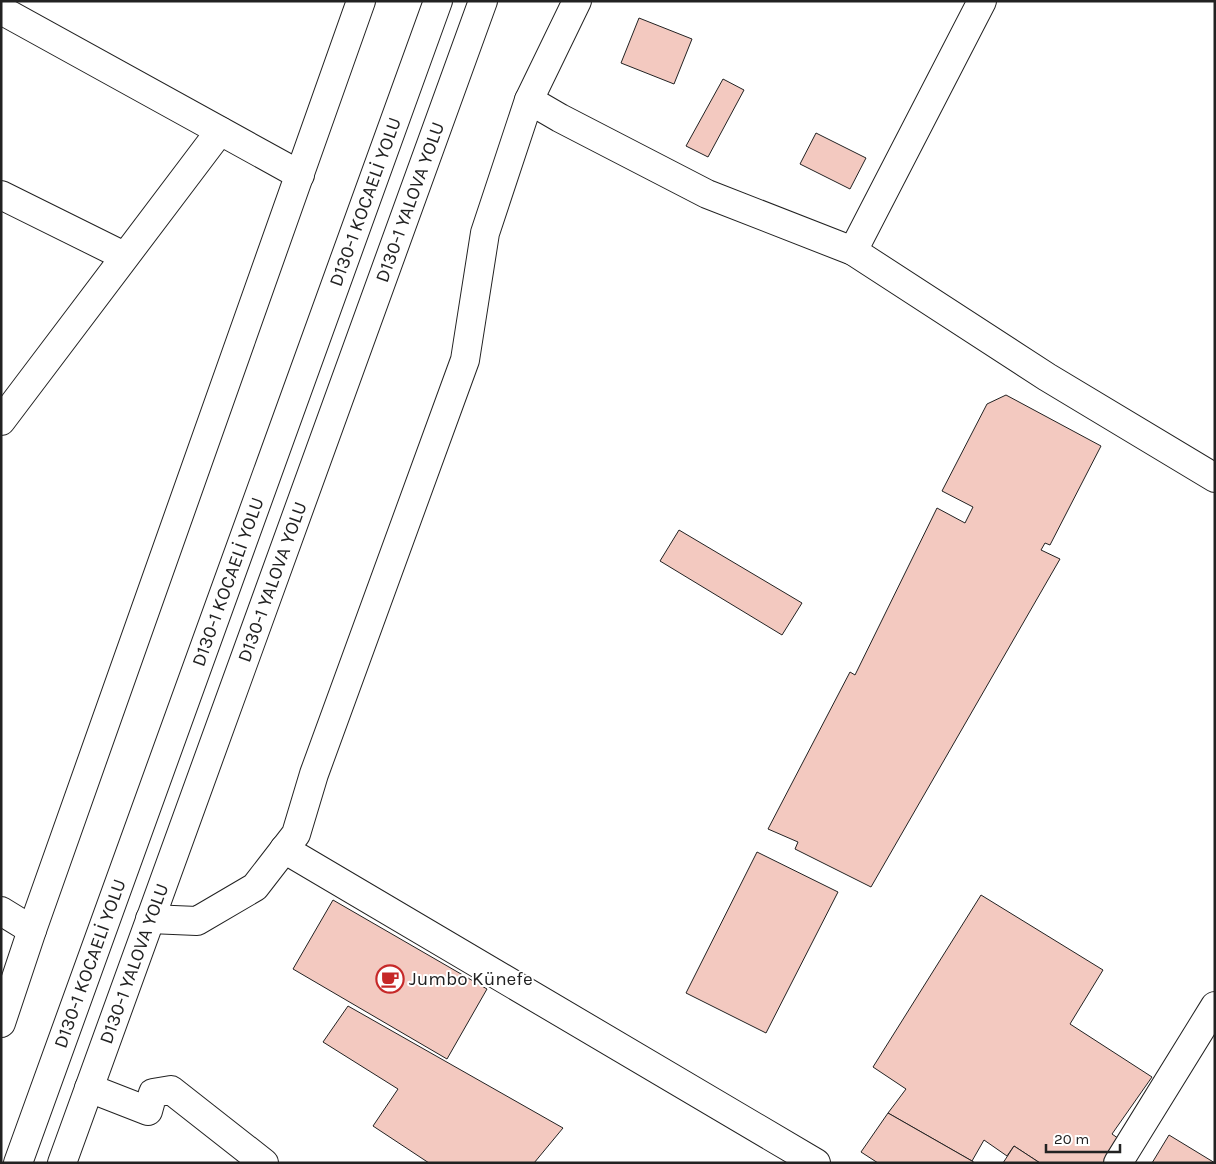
<svg xmlns="http://www.w3.org/2000/svg" width="1216" height="1164" font-family="Karla,sans-serif">
<rect width="100%" height="100%" fill="#fff"/>
<g fill="#f3c9c0" stroke="#222">
<polygon points="639,18 692,39 674,84 621,63"/>
<polygon points="723,79 744,90 708,157 686,146"/>
<polygon points="816,133 866,158 850,189 800,164"/>
<polygon points="1006,395 1101,446 1050,545 1045,543 1041,550 1060,559 871,887 795,849 798,842 768,829 850,672 855,675 937,508 965,523 973,507 942,491 987,404"/>
<polygon points="679,530 802,603 782,635 660,561"/>
<polygon points="757,852 838,892 766,1033 686,993"/>
<polygon points="981,895 1103,970 1070,1024 1152,1077 1112,1134 1122,1141 1107,1163 1040,1163 1014,1146 1007,1156 984,1140 972,1161 888,1113 906,1089 873,1067"/>
<polygon points="333,900 487,989 447,1059 293,969"/>
<polygon points="348,1006 563,1128 534,1163 429,1163 373,1126 398,1089 323,1042"/>
<polygon points="888,1113 972,1161 975,1163 878,1163 861,1152"/>
<polygon points="1169,1135 1215,1163 1152,1163"/>
<polygon points="1014,1146 1040,1163 1003,1163"/>
</g>
<g fill="none" stroke-linecap="round" stroke-linejoin="round">
<g stroke="#222" stroke-width="30">
<g id="minor">
<polyline points="1,10 300,175"/>
<polyline points="529,100 560,118 707,194 853,251 1047,377 1215,478"/>
<polyline points="1,195 124,256"/>
<polyline points="853,251 982,1"/>
<polyline points="1,421 220,131"/>
<polyline points="284,849 816,1163"/>
<polyline points="1,911 32,930"/>
<polyline points="150,919 197,921 255,887 296,834 314,774 465,360 485,233 529,100 577,1"/>
<polyline points="1,1023 32,930 361,1"/>
<polyline points="89,1088 148,1111 153,1093 171,1090 264,1163"/>
<polyline points="1118,1163 1215,1006"/>
</g>
</g>
<g stroke="#222" stroke-width="30">
<g id="highway">
<path id="s1" d="M18 1163 438 1"/>
<path id="s2" d="M62 1163 483 1"/>
</g>
</g>
<use href="#minor" stroke="#fff" stroke-width="28"/>
<use href="#highway" stroke="#fff" stroke-width="28"/>
</g>
<defs>
<g id="cafe-ring" transform="scale(1.4375)"><circle r="9.5" fill="#fff" stroke="#c62828" stroke-width="1.5"/><path d="M-5.5-4.5H6V0H3Q3 3.5 0 3.5H-2.5Q-5.5 3.5-5.5 0ZM3-3.2v2h1.7v-2ZM-6 4.5H4V6H-6Z" fill="#c62828"/></g>
</defs>
<g fill-rule="evenodd">
<use href="#cafe-ring" x="390" y="979"/>
</g>
<g text-anchor="middle" dominant-baseline="central" stroke-width="4" stroke-linejoin="round" paint-order="stroke">
<g font-size="19" fill="#222" stroke="#fff">
<text stroke="none"><textPath href="#s1" startOffset="1022">D130-1 KOCAELİ YOLU</textPath></text>
<text stroke="none"><textPath href="#s2" startOffset="1022">D130-1 YALOVA YOLU</textPath></text>
<text stroke="none"><textPath href="#s1" startOffset="618">D130-1 KOCAELİ YOLU</textPath></text>
<text stroke="none"><textPath href="#s2" startOffset="618">D130-1 YALOVA YOLU</textPath></text>
<text stroke="none"><textPath href="#s1" startOffset="212">D130-1 KOCAELİ YOLU</textPath></text>
<text stroke="none"><textPath href="#s2" startOffset="212">D130-1 YALOVA YOLU</textPath></text>
</g>
<g font-size="19" fill="#222" stroke="#fff" text-anchor="start">
<text x="409" y="979">Jumbo Künefe</text>
</g>
</g>
<rect width="1216" height="1164" fill="none" stroke="#222222" stroke-width="5"/>
<path d="M1046 1144v8h74v-8" fill="none" stroke="#222222" stroke-width="2.5"/>
<text x="1054" y="1144" font-size="15" fill="#222222" stroke="#ffffff" stroke-width="4" paint-order="stroke">20 m</text>
</svg>
